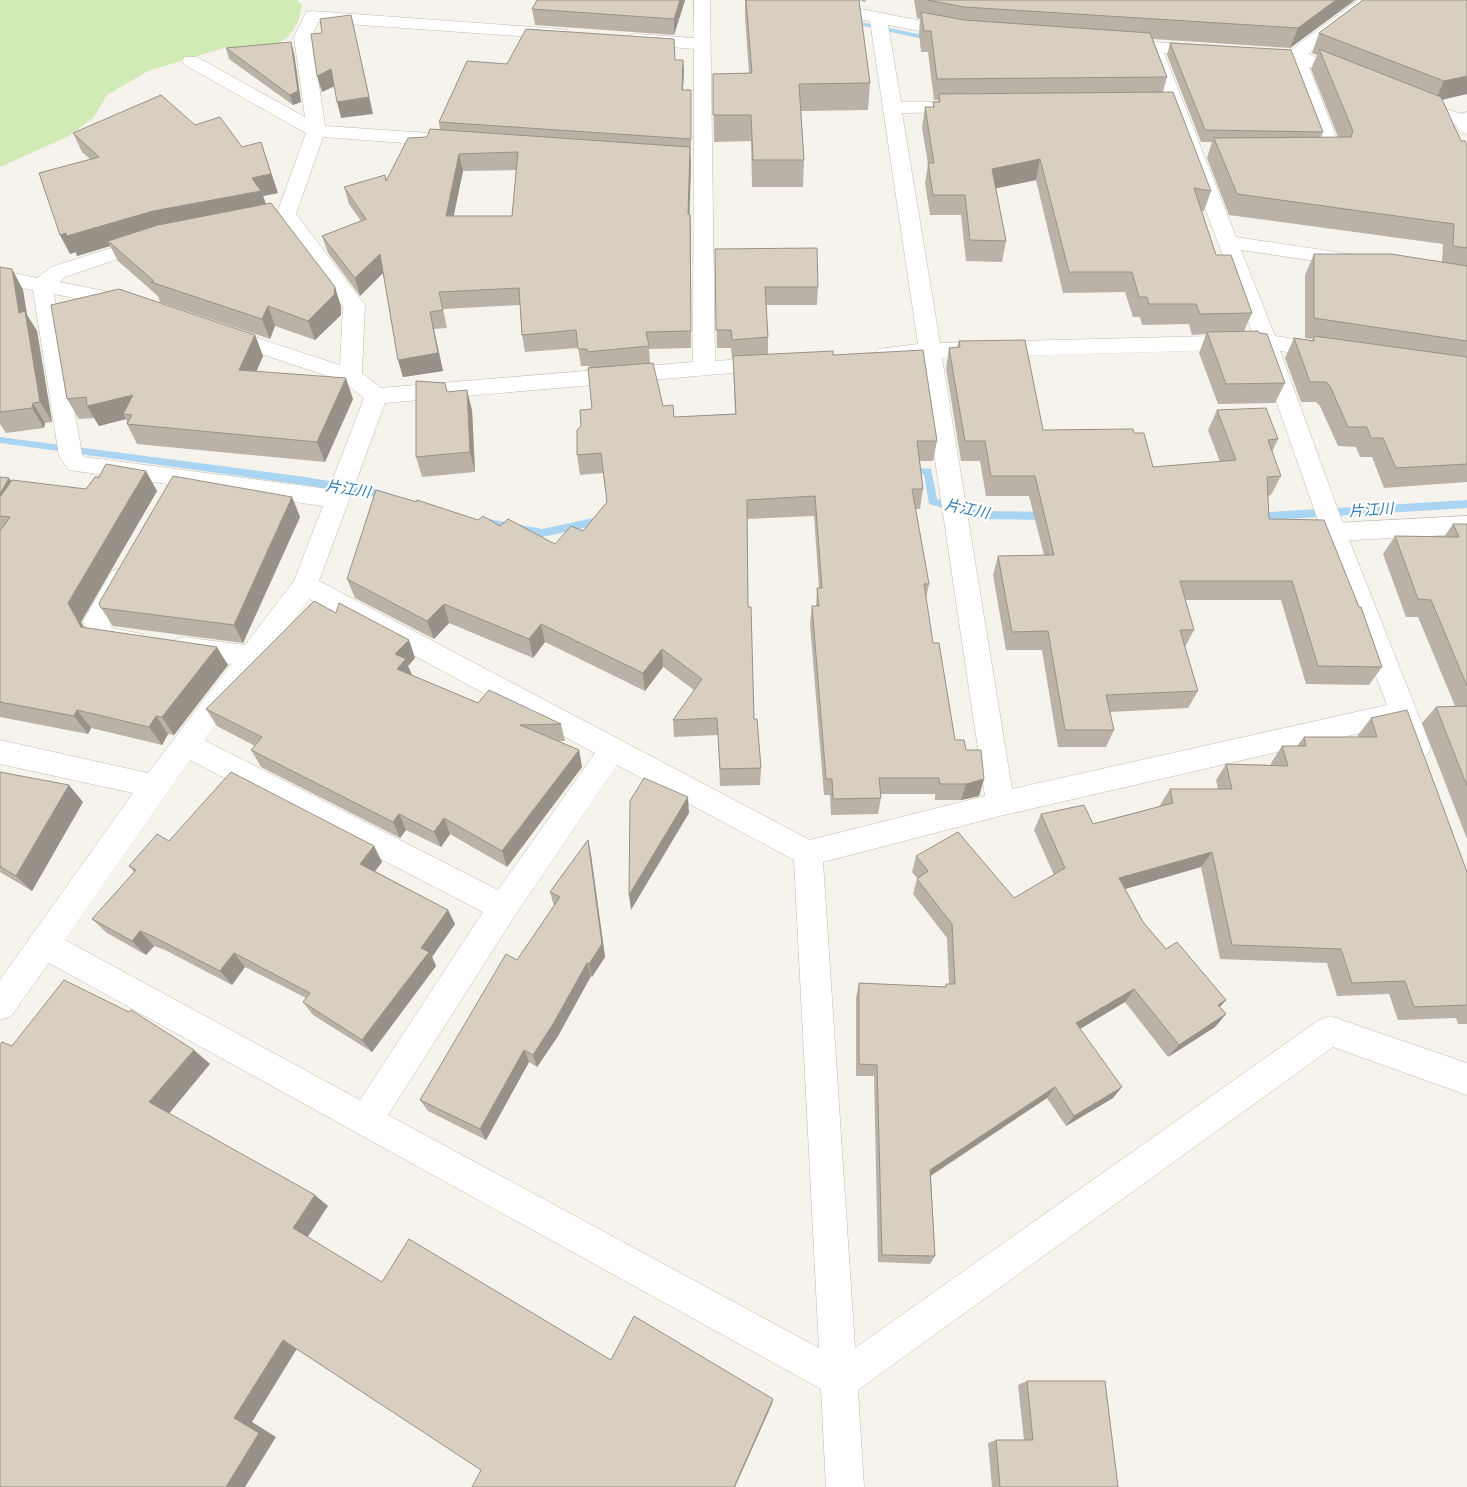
<svg xmlns="http://www.w3.org/2000/svg" width="1467" height="1487" font-family="'Fira Sans','Noto Sans JP',sans-serif">
<rect width="100%" height="100%" fill="#f6f3ec"/>
<polygon fill="#d2eab5" points="0,0 297,0 302,5 298,22 288,37 276,45 244,52 227,47 148,71 107,95 93,118 67,137 0,167"/>
<g fill="none" stroke-linecap="round" stroke-linejoin="round">
<g fill="#a9d4f2" fill-rule="evenodd">
<polygon points="847,19 932,37 936,39 932,41 845,22 845,20"/>
<polygon points="0,437 305,477 371,488 392,494 394,497 389,501 371,496 305,485 0,443"/>
<polygon points="907,467 931,469 937,499 980,511 1048,512 1053,516 1048,520 980,519 929,504 924,474 904,472 902,470 904,468"/>
<polygon points="1467,500 1467,508 1254,521 1249,517 1254,513"/>
<polygon points="603,516 607,517 608,520 607,523 542,537 484,526 479,522 484,518 542,529"/>
</g>
<g stroke="#c2bbae" stroke-width="1">
<g id="minor">
<path d="M694 0H710L715 361 769 357 777 359 780 364 777 369 385 403 319 581 810 840 985 796 920 359 886 361 878 359 875 354 878 349 918 344 870 21 789 5 783 4 781 0H815L963 29 966 33 963 37 957 38 888 25 901 102H961L967 103 970 107 967 111 961 112 902 113 940 343 1253 335 1144 47 1147 43 1153 42 1207 45 1213 46 1216 50 1213 54 1164 53 1236 237 1349 254 1356 255 1359 260 1356 265 1349 266 1241 250 1275 336 1328 344 1336 346 1339 351 1336 356 1328 358 1280 351 1346 532 1431 747 1427 755 1417 759 1407 755 1395 725 1000 816 823 862 855 1348 1319 1020 1330 1016 1467 1063V1095L1333 1047 858 1390 864 1487H826L821 1389 49 963 11 1016 0 1020V980L133 793 0 764V740L148 773 231 664 174 654 170 647 174 640 183 637 245 645 294 581 323 506 69 470 59 456 33 290 0 284V270L37 278 51 267 142 238 149 236 156 238 159 242 156 246 65 277 59 282 140 298 144 303 140 308 133 310 54 294 82 454 84 457 329 489 364 398 343 381 215 339 212 334 215 329 223 327 340 365 343 306 281 221 243 228 236 226 233 222 236 218 278 210 306 133 185 65 182 61 185 57H197L305 117 294 37 306 12 312 11 561 29 567 30 570 34 567 38 561 39 318 22 312 37 325 126 444 134 451 136 453 140 451 144 444 146 323 137 296 214 365 305 362 373 381 388 693 362 694 49 636 44 630 43 627 39 630 35 636 34 694 38ZM1258 349 1322 532 1387 705 1012 789 942 358ZM309 599 595 753 498 890 204 740ZM190 760 483 912 360 1100 65 940ZM617 765 794 860 819 1348 388 1115 514 917Z"/>
<polygon points="1358,0 1377,0 1308,54 1353,73 1356,77 1353,81 1347,82 1309,67 1342,152 1340,156 1305,156 1303,152 1305,148 1321,146 1288,60 1249,57 1246,53 1249,49 1291,50"/>
<polygon points="1416,98 1467,116 1467,126 1456,125 1410,107 1407,103 1410,99"/>
<polygon points="121,568 130,571 134,578 109,621 112,628 142,634 146,641 142,648 133,651 94,644 83,621 112,571"/>
</g>
</g>
<g stroke="#c2bbae" stroke-width="1">
<g id="tertiary">
<polygon points="1467,112 1467,134 1460,132 1454,121 1460,114"/>
<polygon points="1467,516 1467,534 1334,541 1325,538 1322,532 1325,526 1334,523"/>
</g>
</g>
<use href="#minor" fill="#fff" fill-rule="evenodd"/>
<use href="#tertiary" fill="#fff" fill-rule="evenodd"/>
</g>
<g fill="#bab2a6" fill-rule="evenodd">
<polygon points="537,0 685,0 674,35 535,25 532,9"/>
<polygon points="745,0 866,0 865,2 859,0 870,83 868,110 801,111 804,160 803,187 752,187 751,141 714,142 713,74 749,73 745,17"/>
<polygon points="914,0 1355,0 1290,48 1153,39 1167,77 1163,92 1211,191 1204,211 1201,211 1216,255 1252,313 1244,331 1285,383 1275,403 1218,404 1199,353 1206,334 1192,335 1189,324 1142,325 1140,317 1133,317 1125,292 1063,293 1036,180 996,188 1006,241 1002,262 966,261 961,215 930,215 925,183 928,164 922,128 925,107 933,107 933,102 938,102 938,100 934,100 928,52 921,52 919,33 920,19 917,18"/>
<polygon points="1363,0 1467,94 1442,100 1461,141 1467,145 1467,482 1384,488 1372,457 1360,457 1356,447 1338,446 1320,406 1316,402 1301,402 1285,358 1294,338 1312,341 1313,339 1305,338 1305,275 1314,254 1442,262 1443,244 1229,215 1207,158 1212,142 1201,142 1167,55 1170,43 1323,132 1321,137 1338,137 1311,69 1317,55 1312,53 1319,33"/>
<polygon points="226,48 294,53 301,102 293,105 229,59"/>
<path d="M675 60 684 70 683 90H691V150H690L691 165 689 214H690L691 232V348L649 349 650 363 663 406 674 417 735 414 733 358H732L731 348H717L715 249 818 287 817 305H766L768 337V354L833 355 937 441 933 461H920L923 489 920 509H916L929 584 926 599 933 643 955 740 966 750 984 779 979 796 961 800H935V794H881V798L878 814 831 815 830 795H824L810 624 812 606H816L817 588H819L814 516 747 519 748 607 754 719 761 768 760 785 720 786 718 735 674 737 673 720 694 690 663 667 645 691 545 642 533 658 449 623 434 639 355 598 347 579 478 520 500 526 555 544 583 531 607 502 603 473 580 475 577 455 581 426 592 409 589 366H581L578 348 525 352 522 335 520 305 443 309 447 328 434 329 443 371 403 377 398 360 383 273 360 296 328 253 322 236 361 221 349 204 344 187 386 180 427 137 440 130 439 122 507 64ZM517 170 512 216H453L463 171Z"/>
<polygon points="195,125 278,193 263,196 266,204 335,287 341,307 341,315 315,340 275,326 270,339 160,302 158,296 118,261 110,246 77,256 76,252 70,254 90,159 82,152 73,133"/>
<polygon points="0,267 12,269 23,290 27,315 37,331 52,422 45,423 44,428 6,433 0,424"/>
<polygon points="255,335 263,356 256,372 353,399 325,462 137,444 127,424 127,423 126,419 99,426 94,418 79,419 67,399"/>
<polygon points="959,341 1043,430 1134,433 1153,467 1220,462 1208,430 1217,410 1278,439 1272,452 1281,476 1271,495 1268,496 1269,519 1382,667 1369,685 1306,684 1281,600 1185,600 1194,630 1185,647 1198,691 1188,708 1110,712 1114,730 1106,747 1058,747 1042,650 1006,650 993,575 998,556 1044,555 1029,496 986,496 980,461 961,461 946,368 949,348 957,347"/>
<polygon points="447,392 472,410 475,472 422,477 416,457"/>
<polygon points="0,477 11,481 86,489 157,491 81,622 84,628 228,665 174,735 168,734 162,745 91,728 88,734 0,717"/>
<polygon points="292,497 300,517 243,643 113,626 101,608"/>
<polygon points="1453,524 1467,524 1467,839 1422,723 1436,707 1455,706 1418,617 1406,617 1383,554 1395,536 1444,537"/>
<polygon points="336,613 409,640 415,658 408,666 412,675 478,703 561,724 565,741 557,741 579,750 582,767 507,867 450,834 441,847 406,830 400,838 261,767 251,750 255,746 217,726 206,709"/>
<polygon points="1371,718 1467,872 1467,1024 1458,1024 1456,1018 1398,1020 1389,994 1337,996 1327,963 1220,959 1201,867 1125,889 1143,922 1166,949 1226,1000 1220,1007 1226,1014 1215,1027 1168,1057 1125,1002 1080,1029 1113,1098 1066,1126 1047,1098 931,1176 935,1256 930,1264 878,1262 874,1076 856,1076 856,997 859,983 945,987 946,984 949,984 947,938 913,894 917,879 917,878 912,872 916,856 1014,898 1054,875 1034,830 1041,814 1093,824 1161,806 1160,805 1170,789 1218,789 1216,780 1226,764 1271,765 1271,763 1282,746 1297,746 1304,737 1358,737 1358,735"/>
<polygon points="0,772 83,802 32,891 0,872"/>
<polygon points="588,840 591,855 605,957 592,977 591,976 558,1036 537,1067 529,1062 486,1140 428,1111 420,1100 554,906 550,892"/>
<polygon points="169,841 374,846 382,862 375,871 448,910 455,924 432,957 436,966 372,1052 313,1015 303,1002 306,998 245,967 232,985 165,950 154,946 146,955 107,933 92,919 134,872 129,866"/>
<polygon points="1027,1381 1118,1487 992,1487 988,1443 996,1440 1024,1440 1018,1385"/>
</g>
<g fill="#979187">
<polygon points="680,0 685,0 674,35 674,19"/>
<polygon points="1336,0 1355,0 1290,48 1298,28"/>
<polygon points="351,15 373,114 341,118 337,102"/>
<polygon points="291,42 294,53 301,102 293,105 290,95"/>
<polygon points="683,60 684,70 682,101 682,90"/>
<polygon points="331,69 335,86 322,92 317,76"/>
<polygon points="1467,76 1467,94 1435,101 1444,81"/>
<polygon points="261,142 278,193 263,196 268,210 108,241 110,246 77,256 76,252 70,254 60,235 252,178"/>
<polygon points="690,147 691,165 689,232 688,214"/>
<polygon points="459,154 463,171 450,234 446,216"/>
<polygon points="1040,159 1036,180 988,190 992,169"/>
<polygon points="690,214 691,232 691,348 691,331"/>
<polygon points="380,254 385,271 360,296 355,278"/>
<polygon points="12,269 23,290 27,315 37,331 52,422 40,402 19,313"/>
<polygon points="335,287 341,307 341,315 315,340 308,321"/>
<polygon points="268,306 275,326 270,339 262,319"/>
<polygon points="430,312 443,371 403,377 398,360"/>
<polygon points="255,335 263,356 248,391 239,370"/>
<polygon points="346,378 353,399 325,462 317,442"/>
<polygon points="467,390 472,410 475,472 470,452"/>
<polygon points="133,395 132,415 123,414 126,419 99,426 87,406"/>
<polygon points="33,403 45,423 44,428 32,408"/>
<polygon points="146,471 157,491 81,622 94,646 81,627 68,603"/>
<polygon points="9,478 16,488 0,516 0,494"/>
<polygon points="292,497 300,517 243,643 234,625"/>
<polygon points="444,604 449,623 434,639 427,621"/>
<polygon points="541,624 545,642 533,658 529,639"/>
<polygon points="409,640 415,658 408,666 413,677 397,669 395,654"/>
<polygon points="217,647 228,665 174,735 162,717"/>
<polygon points="662,649 663,667 645,691 643,673"/>
<polygon points="77,710 91,728 88,734 74,716"/>
<polygon points="156,716 168,734 162,745 149,727"/>
<polygon points="579,750 582,767 507,867 502,851"/>
<polygon points="984,779 979,796 961,800 966,784"/>
<polygon points="69,785 83,802 32,891 16,876"/>
<polygon points="688,797 689,813 631,910 629,895"/>
<polygon points="399,814 406,830 400,838 393,822"/>
<polygon points="444,818 450,834 441,847 434,832"/>
<polygon points="588,840 591,855 605,957 592,977 589,964"/>
<polygon points="374,846 382,862 369,879 360,864"/>
<polygon points="1212,852 1201,867 1111,893 1119,878"/>
<polygon points="448,910 455,924 432,957 436,966 372,1052 362,1040 421,948"/>
<polygon points="140,931 154,946 146,955 132,941"/>
<polygon points="234,953 245,967 232,985 220,971"/>
<polygon points="587,963 591,976 558,1036 537,1067 533,1055"/>
<polygon points="1134,989 1125,1002 1068,1036 1076,1023"/>
<polygon points="1226,1000 1214,1013 1218,1005"/>
<polygon points="1226,1014 1215,1027 1168,1057 1179,1045"/>
<polygon points="194,1050 210,1064 167,1116 149,1102"/>
<polygon points="524,1050 529,1062 486,1140 480,1129"/>
<polygon points="1055,1087 1047,1098 925,1179 930,1170"/>
<polygon points="1122,1087 1113,1098 1066,1126 1074,1116"/>
<polygon points="315,1195 328,1206 307,1238 293,1228"/>
<polygon points="283,1340 298,1347 252,1422 276,1437 245,1487 226,1487 234,1418"/>
<polygon points="773,1399 772,1404 735,1487 734,1487"/>
</g>
<g fill="#d8cfc1" stroke="#979187" fill-rule="evenodd">
<polygon points="537,0 680,0 674,19 532,9"/>
<polygon points="746,0 859,0 870,83 799,84 804,160 753,160 751,115 713,115 713,74 752,73"/>
<polygon points="927,0 1336,0 1298,28 964,7"/>
<polygon points="1363,0 1467,0 1467,76 1444,81 1319,33"/>
<polygon points="921,12 964,20 1150,33 1167,77 937,79 931,31 924,31"/>
<polygon points="351,15 369,97 337,102 331,69 317,76 311,34 322,33 320,19"/>
<polygon points="526,29 674,39 675,60 683,60 682,90 691,90 691,139 439,122 467,61 507,64"/>
<polygon points="291,42 298,91 290,95 226,48"/>
<polygon points="1170,43 1291,50 1323,132 1205,130"/>
<polygon points="1319,49 1441,97 1461,141 1465,141 1467,145 1467,248 1453,246 1454,224 1237,194 1214,138 1351,137 1353,131"/>
<polygon points="1173,92 1211,191 1194,188 1216,255 1231,255 1252,313 1200,314 1196,304 1149,304 1147,297 1139,297 1132,272 1069,272 1040,159 992,169 1006,241 970,240 965,195 933,195 928,163 934,163 925,107 934,107 933,102 940,102 939,94"/>
<polygon points="161,95 195,125 220,117 242,147 261,142 271,174 252,178 261,191 153,211 67,236 66,233 60,235 39,173 99,157 73,133"/>
<path d="M430 129 690 147 688 214H690L691 331 646 332 649 346 587 352V349H578L576 330 522 335 519 288 439 292 443 310 430 312 438 353 398 360 380 254 355 278 322 236 366 219 344 187 385 175 386 181 408 138 427 137ZM518 152 512 216H446L459 154Z"/>
<polygon points="271,203 335,287 334,295 308,321 268,306 262,319 151,282 154,281 108,241 158,225"/>
<polygon points="817,248 818,287 765,287 768,337 732,340 731,330 716,330 715,249"/>
<polygon points="1314,254 1391,254 1467,266 1467,341 1314,318"/>
<polygon points="0,267 12,269 19,313 25,311 40,402 33,403 32,408 0,412"/>
<polygon points="119,289 255,335 239,370 346,378 317,442 127,424 132,415 123,414 133,395 87,406 86,397 67,399 51,305"/>
<polygon points="1258,331 1259,333 1267,334 1285,383 1226,384 1207,332"/>
<polygon points="1314,336 1467,357 1467,464 1396,468 1383,438 1371,438 1367,427 1348,427 1330,386 1326,382 1310,382 1294,338 1314,341"/>
<polygon points="1025,340 1043,430 1133,429 1134,433 1144,433 1153,467 1236,460 1217,410 1266,408 1278,439 1268,440 1281,476 1267,477 1269,519 1324,520 1359,607 1361,607 1382,667 1318,666 1292,581 1180,581 1194,630 1180,630 1198,691 1106,695 1114,730 1065,730 1048,631 1012,632 998,556 1054,555 1035,476 991,476 985,441 965,441 949,348 960,347 959,341"/>
<polygon points="923,350 937,441 917,441 923,489 912,489 929,584 924,584 933,643 939,643 955,740 964,740 966,750 981,750 984,779 966,784 940,784 939,778 879,778 881,798 833,799 832,779 826,779 812,606 819,606 817,588 822,588 815,496 747,500 748,607 751,607 754,719 757,719 761,768 720,769 717,718 673,720 702,679 662,649 643,673 541,624 529,639 444,604 427,621 347,579 376,490 417,502 417,500 478,520 483,516 500,526 508,519 555,544 571,526 583,531 607,502 601,453 577,455 577,430 581,426 580,410 592,409 588,368 653,363 663,406 673,405 674,417 736,414 733,356 833,351 833,355"/>
<polygon points="416,381 445,383 447,392 467,390 470,452 416,457"/>
<polygon points="106,464 146,471 68,603 81,627 217,647 162,717 156,716 149,727 77,710 74,716 0,702 0,531 10,517 0,516 0,497 12,480 86,489 95,477 99,477"/>
<polygon points="173,476 292,497 234,625 101,608 99,603"/>
<polygon points="0,477 9,478 0,494"/>
<polygon points="1453,524 1467,524 1467,686 1431,600 1418,599 1395,536 1459,537"/>
<polygon points="314,601 336,613 339,603 409,640 395,654 406,659 397,669 478,703 489,690 561,724 520,725 579,750 502,851 444,818 434,832 399,814 393,822 251,750 262,737 206,709"/>
<polygon points="1467,706 1467,786 1436,707"/>
<polygon points="1407,710 1467,872 1467,1005 1414,1007 1405,981 1352,983 1341,949 1232,945 1212,852 1119,878 1143,922 1166,949 1177,942 1226,1000 1218,1005 1226,1014 1179,1045 1134,989 1076,1023 1122,1087 1074,1116 1055,1087 930,1170 935,1256 882,1255 877,1065 859,1064 859,983 946,987 946,984 955,984 952,924 917,879 928,871 916,856 958,832 1014,898 1065,868 1041,814 1084,805 1093,824 1173,803 1170,789 1232,789 1226,764 1288,766 1282,746 1306,746 1304,737 1377,737 1371,718"/>
<polygon points="0,772 69,785 16,876 0,866"/>
<polygon points="231,772 374,846 360,864 448,910 421,948 429,952 362,1040 303,1002 310,993 234,953 220,971 152,936 140,931 132,941 92,919 136,870 129,866 157,834 169,841"/>
<polygon points="644,778 688,797 629,895 630,801"/>
<polygon points="588,840 602,944 589,964 587,963 553,1024 533,1055 524,1050 480,1129 420,1100 506,954 517,960 560,897 550,892"/>
<polygon points="64,980 129,1012 131,1010 194,1050 149,1102 315,1195 293,1228 382,1282 409,1239 611,1360 634,1316 773,1399 734,1487 472,1487 481,1470 283,1340 234,1418 259,1433 226,1487 0,1487 0,1045 2,1042 12,1046"/>
<polygon points="1027,1381 1105,1381 1118,1487 1000,1487 996,1440 1033,1440"/>
</g>
<g text-anchor="middle" dominant-baseline="central" stroke-width="4.5" stroke-linejoin="round" paint-order="stroke">
<g font-size="15" font-style="italic" fill="#2e7ab2" stroke="#fff">
<text transform="translate(348 489) rotate(9)">片江川</text>
<text transform="translate(967 509) rotate(12)">片江川</text>
<text transform="translate(1371 510) rotate(-4)">片江川</text>
</g>
</g>
</svg>
